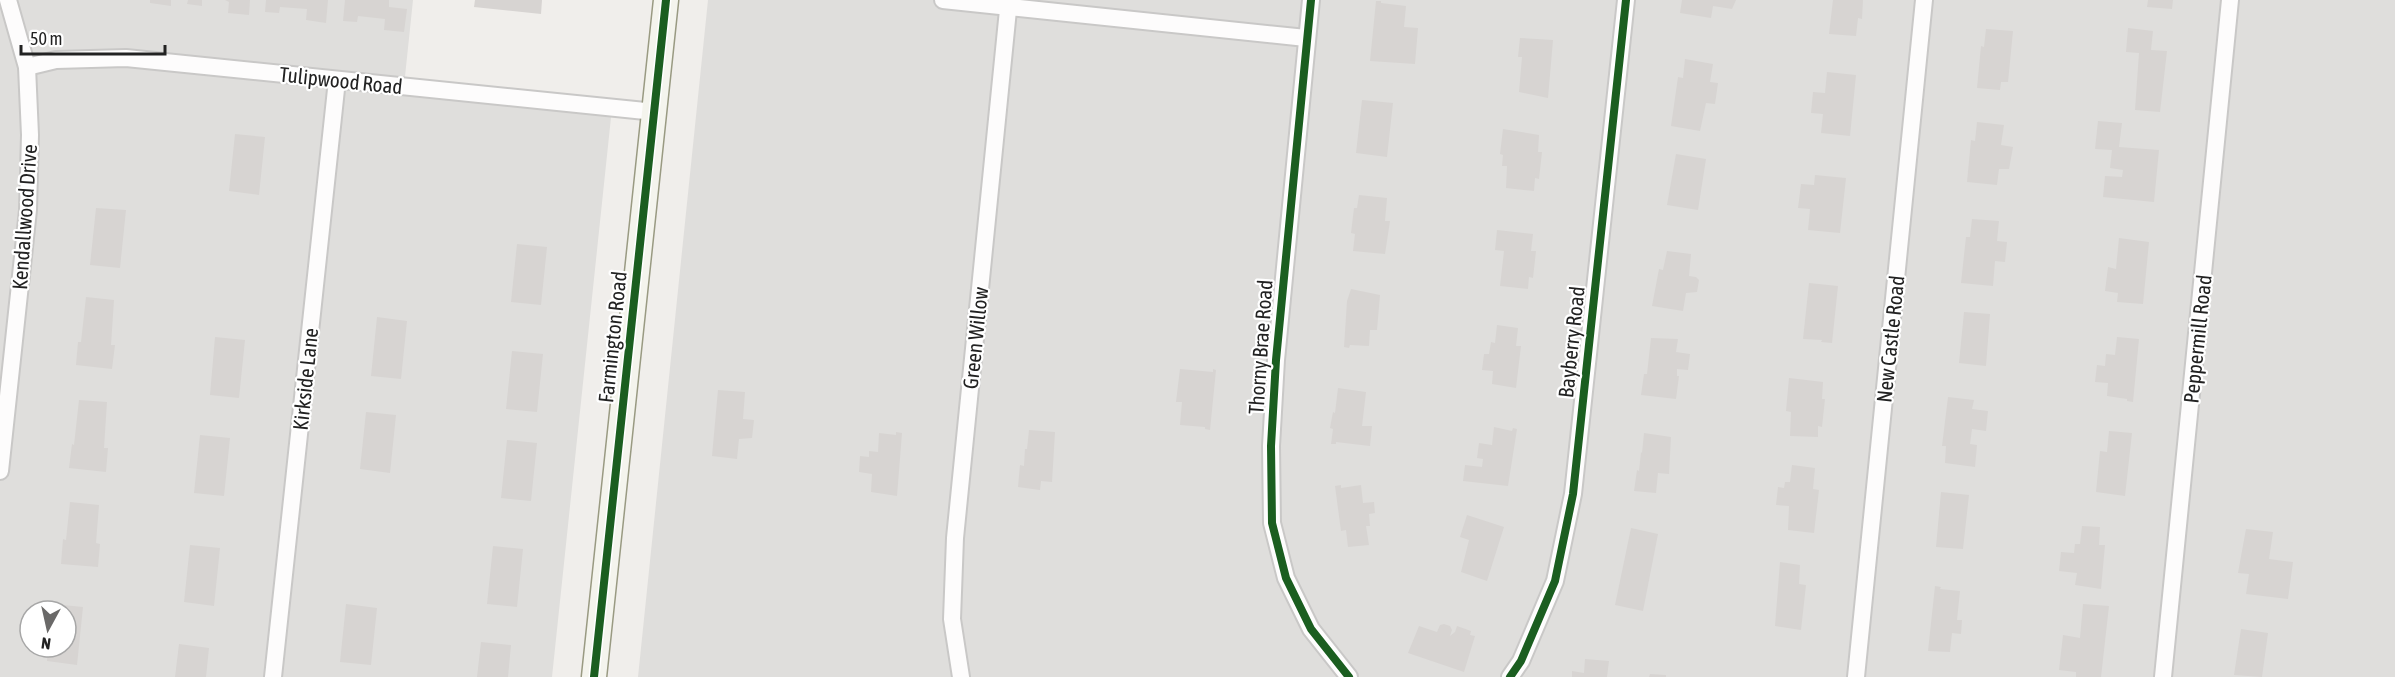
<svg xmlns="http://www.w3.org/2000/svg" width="2395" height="677" font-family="'Asap Condensed',sans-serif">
<rect width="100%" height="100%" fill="#f0eeeb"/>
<g fill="#dfdedc" fill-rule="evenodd">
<path d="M0 0H413L404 86 612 108 552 677H0ZM30 611H66V647H30Z"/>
<polygon points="708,0 2395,0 2395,677 638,677"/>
</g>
<g fill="#d7d4d2">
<polygon points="150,0 171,0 171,6 150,3"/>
<polygon points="188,0 202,0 202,6 187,4"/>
<polygon points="225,0 250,0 249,15 228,13 229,2"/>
<polygon points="266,0 328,0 326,23 306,20 307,9 280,7 279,13 265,12"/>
<polygon points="345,0 389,0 389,7 407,9 404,32 384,30 385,19 358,16 357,22 343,21"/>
<polygon points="475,0 542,0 541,14 474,7"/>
<polygon points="1682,0 1736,0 1732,9 1713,6 1711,18 1680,13"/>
<polygon points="1833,0 1863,0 1862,19 1858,18 1856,36 1829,34"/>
<polygon points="2148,0 2173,0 2172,9 2147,7"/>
<polygon points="1376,1 1381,1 1381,3 1406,6 1404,27 1418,28 1415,64 1370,61"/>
<polygon points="2128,28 2153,31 2151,50 2167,51 2160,112 2135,110 2139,53 2126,52"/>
<polygon points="1986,29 2013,31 2008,82 2001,82 2000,90 1977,88 1981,46 1984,47"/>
<polygon points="1520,38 1553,40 1548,98 1519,92 1522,57 1518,57"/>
<polygon points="1685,59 1713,64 1710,82 1718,83 1715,104 1706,103 1700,131 1671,126 1678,77 1683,78"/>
<polygon points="1827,72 1856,75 1850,136 1821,133 1823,114 1811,113 1813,92 1825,93"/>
<polygon points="1362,100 1393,103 1387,157 1356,153"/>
<polygon points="2098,121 2122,123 2119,147 2159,150 2154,202 2103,197 2105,176 2122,177 2123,170 2110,168 2112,150 2095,149"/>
<polygon points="1977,122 2004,125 2001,145 2013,147 2009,169 1999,169 1997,185 1967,182 1971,140 1975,141"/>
<polygon points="1503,129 1539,135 1538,152 1542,152 1539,179 1535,178 1534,191 1506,188 1507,166 1502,166 1503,155 1500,154"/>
<polygon points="235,134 265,137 259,195 229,191"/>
<polygon points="1676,154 1706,159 1698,210 1667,205"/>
<polygon points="1815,175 1846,178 1840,233 1808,230 1810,209 1798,208 1801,184 1814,185"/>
<polygon points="1359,195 1387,198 1385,221 1390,221 1385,254 1353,251 1355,234 1351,233 1354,208 1357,208"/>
<polygon points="96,208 126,210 120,268 90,265"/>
<polygon points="1972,219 1999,221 1997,241 2007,242 2005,262 1995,261 1993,286 1961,283 1966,237 1970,237"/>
<polygon points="1497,230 1533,234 1531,251 1536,251 1533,278 1529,277 1528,289 1500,286 1504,251 1495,250"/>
<polygon points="2119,238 2149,242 2143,304 2117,302 2118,293 2105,291 2108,267 2116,269"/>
<polygon points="517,244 547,247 541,305 511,302"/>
<polygon points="1667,251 1691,254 1689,276 1696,277 1699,280 1697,292 1686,293 1683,311 1652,306 1659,269 1663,270"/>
<polygon points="1809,283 1838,286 1832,343 1821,342 1822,340 1803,339"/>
<polygon points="1351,289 1380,295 1377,330 1370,330 1369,346 1350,345 1349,348 1344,347 1347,301"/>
<polygon points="86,297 114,300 111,345 115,345 112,369 76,365 78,342 81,342"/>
<polygon points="1964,312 1990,314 1986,366 1959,363"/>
<polygon points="377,317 407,321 401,379 371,376"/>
<polygon points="1497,325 1518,328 1516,346 1521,346 1516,388 1492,384 1493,371 1482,370 1484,354 1489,354 1491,342 1495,343"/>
<polygon points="215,337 245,340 239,398 210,395"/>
<polygon points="2117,337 2139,339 2133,402 2127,401 2127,399 2107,396 2108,383 2095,382 2097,365 2105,366 2106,354 2115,355"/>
<polygon points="1651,338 1678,339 1676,352 1690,354 1688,370 1677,369 1677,376 1679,376 1676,399 1641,395 1644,374 1647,374"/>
<polygon points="512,351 543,354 537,412 506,409"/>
<polygon points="1180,369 1213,372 1213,369 1216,370 1210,430 1205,429 1205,427 1180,425 1182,402 1176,402"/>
<polygon points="1789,378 1823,382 1822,399 1825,399 1822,427 1818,426 1818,437 1790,436 1791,412 1786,411"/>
<polygon points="1338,388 1366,392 1362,426 1372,426 1370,446 1336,442 1336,444 1331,444 1333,429 1330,428 1333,412 1335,413"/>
<polygon points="718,390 745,392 743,419 754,420 752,438 739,439 737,459 712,456"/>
<polygon points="1948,397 1974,400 1972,409 1988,411 1986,431 1972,429 1970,444 1977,445 1975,467 1945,463 1946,446 1942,446"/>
<polygon points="79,400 107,402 104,448 108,448 106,472 69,468 72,444 74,445"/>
<polygon points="366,412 396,415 390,473 360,469"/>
<polygon points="1494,427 1512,431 1513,428 1517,429 1508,486 1463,481 1465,465 1482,467 1483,459 1477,458 1479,443 1492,445"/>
<polygon points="1029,430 1055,432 1052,482 1041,481 1040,490 1018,487 1020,465 1024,466 1025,449 1027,449"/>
<polygon points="2109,431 2132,433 2125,496 2096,492 2100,451 2107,452"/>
<polygon points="896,432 902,433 897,496 871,492 872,474 859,472 860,456 869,457 869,451 878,452 879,433 896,435"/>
<polygon points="1644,433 1671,437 1669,474 1658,473 1656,493 1634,491 1637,470 1639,471 1641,452 1642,453"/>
<polygon points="200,435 230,438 224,496 194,493"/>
<polygon points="507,440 537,443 531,501 501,498"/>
<polygon points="1792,465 1815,468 1813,489 1819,490 1814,533 1788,530 1789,506 1776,505 1778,487 1784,488 1785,482 1790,482"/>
<polygon points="1341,485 1341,488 1361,485 1363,503 1374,502 1375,513 1369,514 1370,526 1366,526 1369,545 1348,547 1346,530 1341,531 1335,486"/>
<polygon points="1941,492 1969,495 1963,549 1936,547"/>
<polygon points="70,502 99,505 96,543 100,544 98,567 61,564 63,539 66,540"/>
<polygon points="1467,515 1504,527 1487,581 1461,572 1469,540 1460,537"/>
<polygon points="2082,526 2100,527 2099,545 2105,545 2101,589 2075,585 2077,573 2059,571 2061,552 2074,553 2075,544 2080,544"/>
<polygon points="1631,528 1658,534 1643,611 1615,605"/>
<polygon points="2246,529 2273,532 2269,559 2293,562 2288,599 2246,594 2249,574 2238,573"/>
<polygon points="190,545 220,548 214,606 184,602"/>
<polygon points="493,546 523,549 517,607 487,604"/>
<polygon points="1780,562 1800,565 1799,584 1806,585 1801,630 1775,626"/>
<polygon points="1935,586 1941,587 1940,589 1960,591 1957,620 1962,620 1961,634 1952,633 1950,652 1928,651"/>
<polygon points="53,604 83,607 77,665 47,661 48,647 66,647 66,611 52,611"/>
<polygon points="346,604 377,608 371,665 340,662"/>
<polygon points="2083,604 2109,606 2101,677 2076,677 2076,672 2059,670 2063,635 2080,638"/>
<polygon points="1444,624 1450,626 1452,630 1450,636 1455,632 1457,626 1471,631 1470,635 1475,636 1464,672 1408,653 1419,626 1437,632 1440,625"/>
<polygon points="2241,629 2268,633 2262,677 2234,675"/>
<polygon points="481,642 511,645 508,677 477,677"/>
<polygon points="179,644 209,648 206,677 175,677"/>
<polygon points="1585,659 1609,661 1607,677 1572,677 1572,671 1584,673"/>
<polygon points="1650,674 1666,675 1666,677 1649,677"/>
</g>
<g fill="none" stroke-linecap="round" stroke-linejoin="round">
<g stroke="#c9c8c7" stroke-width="20">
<g id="street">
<polyline points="943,0 1306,38"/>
<polyline points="1311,0 1276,360 1271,446 1272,523 1286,578 1311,629 1349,677"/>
<polyline points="27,67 56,60 126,58 655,112"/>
<polyline points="0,471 28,210 30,135 27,67 8,0"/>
<polyline points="273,677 337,80"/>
<polyline points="961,677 952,619 955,538 1009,0"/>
<polyline points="1510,677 1521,661 1555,581 1573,494 1626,0"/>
<polyline points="1856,677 1924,0"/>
<polyline points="2163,677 2230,0"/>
</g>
</g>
<g stroke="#999a82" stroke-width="27">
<polyline id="secondary" points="594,677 666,0"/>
</g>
<use href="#street" stroke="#fdfcfc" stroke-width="16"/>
<use href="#secondary" stroke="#f4f4ed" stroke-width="24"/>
<g stroke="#fff" stroke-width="11">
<g id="cycleway">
<polyline points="1311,0 1276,360 1271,446 1272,523 1286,578 1311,629 1349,677"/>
<polyline points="594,677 666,0"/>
<polyline points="1510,677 1521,661 1555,581 1573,494 1626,0"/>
</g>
</g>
<use href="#cycleway" stroke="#1b5e20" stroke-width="8"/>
</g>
<g text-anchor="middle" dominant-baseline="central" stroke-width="4.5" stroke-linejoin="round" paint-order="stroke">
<g font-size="21" fill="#222" stroke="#fff">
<text transform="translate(341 80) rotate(6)">Tulipwood Road</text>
<text transform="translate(24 217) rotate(-86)">Kendallwood Drive</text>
<text transform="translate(612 337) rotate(-84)">Farmington Road</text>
<text transform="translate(975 338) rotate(-84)">Green Willow</text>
<text transform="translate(1890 339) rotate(-84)">New Castle Road</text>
<text transform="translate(2197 339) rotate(-84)">Peppermill Road</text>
<text transform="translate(1571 342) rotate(-84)">Bayberry Road</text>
<text transform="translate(1260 347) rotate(-86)">Thorny Brae Road</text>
<text transform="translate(305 379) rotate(-84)">Kirkside Lane</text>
</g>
</g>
<g transform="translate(48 629) rotate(188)"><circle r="28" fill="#ffffff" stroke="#a7a7a7" stroke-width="1.5"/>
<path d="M0-4.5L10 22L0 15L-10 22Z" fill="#6a6968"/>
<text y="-9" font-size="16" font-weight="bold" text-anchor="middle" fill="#222222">N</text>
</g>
<path d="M21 45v9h144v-9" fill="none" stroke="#222222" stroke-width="3"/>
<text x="30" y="45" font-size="18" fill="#222222" stroke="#ffffff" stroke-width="4.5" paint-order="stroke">50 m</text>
</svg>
